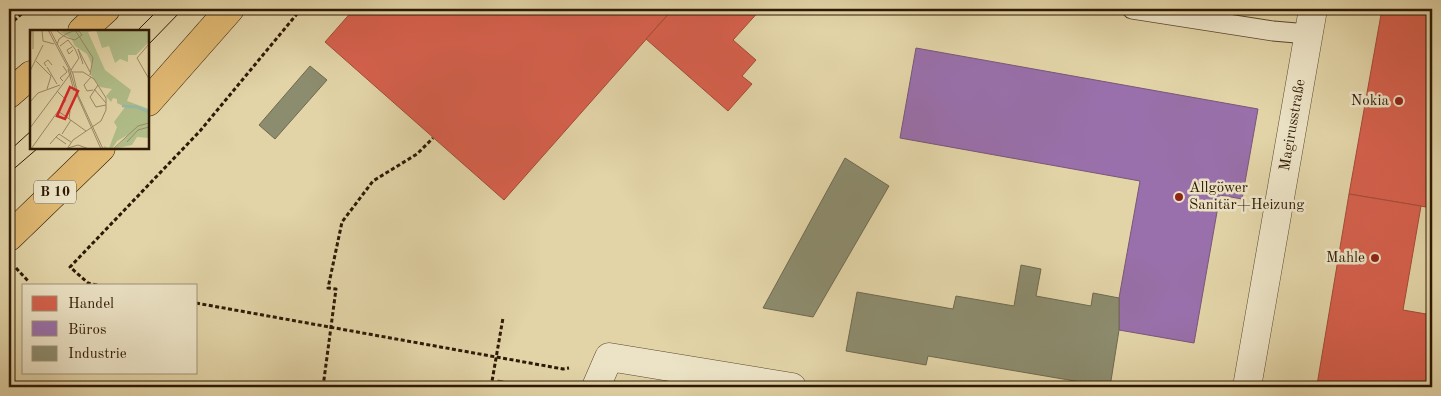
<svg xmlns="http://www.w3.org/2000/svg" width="1441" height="396" font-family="'Old Standard TT',serif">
<rect width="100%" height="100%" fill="#e2d4a7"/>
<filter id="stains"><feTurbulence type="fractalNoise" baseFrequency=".004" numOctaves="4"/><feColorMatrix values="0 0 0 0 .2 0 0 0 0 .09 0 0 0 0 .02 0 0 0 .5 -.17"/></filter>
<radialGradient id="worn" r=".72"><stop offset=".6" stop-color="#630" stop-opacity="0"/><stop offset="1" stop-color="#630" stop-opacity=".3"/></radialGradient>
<g fill="#d6604d" stroke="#a44b37">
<polygon points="354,9 673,9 504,200 325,42"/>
<polygon points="673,9 761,9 733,40 756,60 742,76 752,84 728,111 646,39"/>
<polygon points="1382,9 1432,9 1432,208 1349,194"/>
<polygon points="1349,194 1421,206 1403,310 1432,315 1432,387 1328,387 1317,385"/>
</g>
<polygon fill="#9970ab" stroke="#795679" points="916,48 1258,109 1242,199 1220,195 1194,343 1119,330 1119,298 1140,181 900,138"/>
<g fill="#8c8c6e" stroke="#706a4e">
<polygon points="310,66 327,80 275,139 259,125"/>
<polygon points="845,158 889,186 813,317 763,308"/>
<polygon points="1021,265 1041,269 1036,296 1091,306 1093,293 1119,298 1119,330 1110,387 928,356 926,365 846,351 857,292 953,309 956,296 1014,306"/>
<polygon points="498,380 512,383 511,387 496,387"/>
</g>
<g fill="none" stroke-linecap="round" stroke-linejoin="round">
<g stroke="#5b482d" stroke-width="21">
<polyline id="service" points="1132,9 1273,31 1308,34"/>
</g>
<g stroke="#5b482d" stroke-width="29">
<g id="minor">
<polyline points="596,387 609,357 792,387"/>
<path id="s1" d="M1247 387 1313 9"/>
</g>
</g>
<g stroke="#2e1904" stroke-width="29">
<g id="primary">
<polyline points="82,31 106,9"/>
<polyline points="9,94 31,75"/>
<polyline points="148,102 230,9"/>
<polyline points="9,237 101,148"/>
</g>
</g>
<g stroke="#2e1904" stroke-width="3" stroke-dasharray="4 2.5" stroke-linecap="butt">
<polyline points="9,25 27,9"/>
<polyline points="16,268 29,282"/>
<polyline points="97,285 88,283 70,267 200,131 301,9"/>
<polyline points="196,303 563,369 569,368"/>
<polyline points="1430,315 1432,304"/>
<polyline points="323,387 336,289 328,288 342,222 373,181 417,154 433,138"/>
<polyline points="491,387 503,318"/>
</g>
<use href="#service" stroke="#ece3c6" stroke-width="19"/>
<use href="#minor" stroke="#ece3c6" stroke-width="28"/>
<use href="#primary" stroke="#e1ba74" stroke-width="28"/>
<g stroke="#2e1904" stroke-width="1">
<polyline points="137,31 159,9"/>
<polyline points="148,45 183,9"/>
<polyline points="9,151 31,131"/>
<polyline points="9,173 38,148"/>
</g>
</g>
<g fill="#8f2418" stroke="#ece3c6" stroke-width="2">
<circle cx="1399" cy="101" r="5"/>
<circle cx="1179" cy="197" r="5"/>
<circle cx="1375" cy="258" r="5"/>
</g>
<g text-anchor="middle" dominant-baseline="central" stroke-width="5" stroke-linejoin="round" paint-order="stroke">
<rect fill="#ece3c6" stroke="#67563e" stroke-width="1" x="34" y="180.5" width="42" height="23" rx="4"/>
<g font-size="14" font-weight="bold" fill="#2e1904">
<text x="55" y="192">B 10</text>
</g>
<g font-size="15" fill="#2e1904" stroke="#ece3c6" text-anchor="end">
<text x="1389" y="101">Nokia</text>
<text x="1189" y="188" text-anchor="start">Allgöwer<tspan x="1189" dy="17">Sanitär+Heizung</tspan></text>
<text x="1365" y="258">Mahle</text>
</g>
<g font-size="15" fill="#2e1904" stroke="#ece3c6">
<text stroke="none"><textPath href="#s1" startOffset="266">Magirusstraße</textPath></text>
</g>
</g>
<g transform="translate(30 30)">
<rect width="119" height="119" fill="#e2d4a7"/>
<path d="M38 0H119V12L106 25H98V32L90 29 85 33 79 16 72 18 66 0 58 2 75 40 101 60 97 71 119 79V93L87 111 82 119H73L74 116 79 118 87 97 84 92 95 77 87 73V69L83 68 81 72 76 66 82 59 70 57 61 45 62 35 57 24 45 16 41 8 30 2ZM119 94V108L107 107 102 115 84 119 107 97Z" fill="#b0bd89"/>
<path fill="none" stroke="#95b8aa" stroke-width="2.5" d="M92 76 107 77 118 82"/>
<path fill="none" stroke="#9a8966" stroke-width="1" d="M12 0 13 11 24 14M18 0 40 41 47 65 71 119M20 0 43 44 48 65 73 119M26 0 31 4 34 6 38 8 45 10 52 5 49 1H43L36 4 32 7 29 9 27 15M45 0 63 28 60 45M119 14 107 28 119 49M0 15 1 0M30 16 38 10 45 19 49 28 41 40M42 17 37 20 39 24 43 20M3 19V0M6 31 21 46 17 59M53 34 48 19 60 42M16 36 14 33 18 30 22 35M17 37 27 54M38 39 44 61M0 41 13 15M61 47 54 55 57 61 63 60M33 51 30 48 37 42 33 36M68 55 60 67 66 77 76 75M64 59 76 73M0 72 8 63 30 55M28 81 56 101M35 86 40 81 39 89M0 98 41 43M32 104 41 90M26 107 29 104 41 112M97 112 108 100 119 97M20 114 26 107 36 114M38 118 48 115 59 119M1 119 36 70 27 61M37 119 43 110 71 91 76 80V68L64 49 53 42H42M83 119 108 96 119 93"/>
<path fill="#d62828" fill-opacity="0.15" stroke="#d62828" stroke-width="2.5" d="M40 57 48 61 35 89 27 86Z"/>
<rect width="119" height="119" fill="none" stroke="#2e1904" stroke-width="2.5"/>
</g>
<rect width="1441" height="396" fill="none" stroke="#e2d4a7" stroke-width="30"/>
<rect x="10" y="10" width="1421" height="376" fill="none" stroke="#2e1904" stroke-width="2.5"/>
<rect x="15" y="15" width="1411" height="366" fill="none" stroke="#2e1904"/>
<rect x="22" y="284" width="175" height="90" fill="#ece3c6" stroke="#a09278"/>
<rect x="32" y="296" width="25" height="15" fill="#d6604d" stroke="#a09278"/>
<text x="68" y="308" font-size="15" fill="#2e1904">Handel</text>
<rect x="32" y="321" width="25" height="15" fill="#9970ab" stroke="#a09278"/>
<text x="68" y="334" font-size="15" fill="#2e1904">Büros</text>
<rect x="32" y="346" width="25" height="15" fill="#8c8c6e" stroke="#a09278"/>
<text x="68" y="358" font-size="15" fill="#2e1904">Industrie</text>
<rect width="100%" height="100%" filter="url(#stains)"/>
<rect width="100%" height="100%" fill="url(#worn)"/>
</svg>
